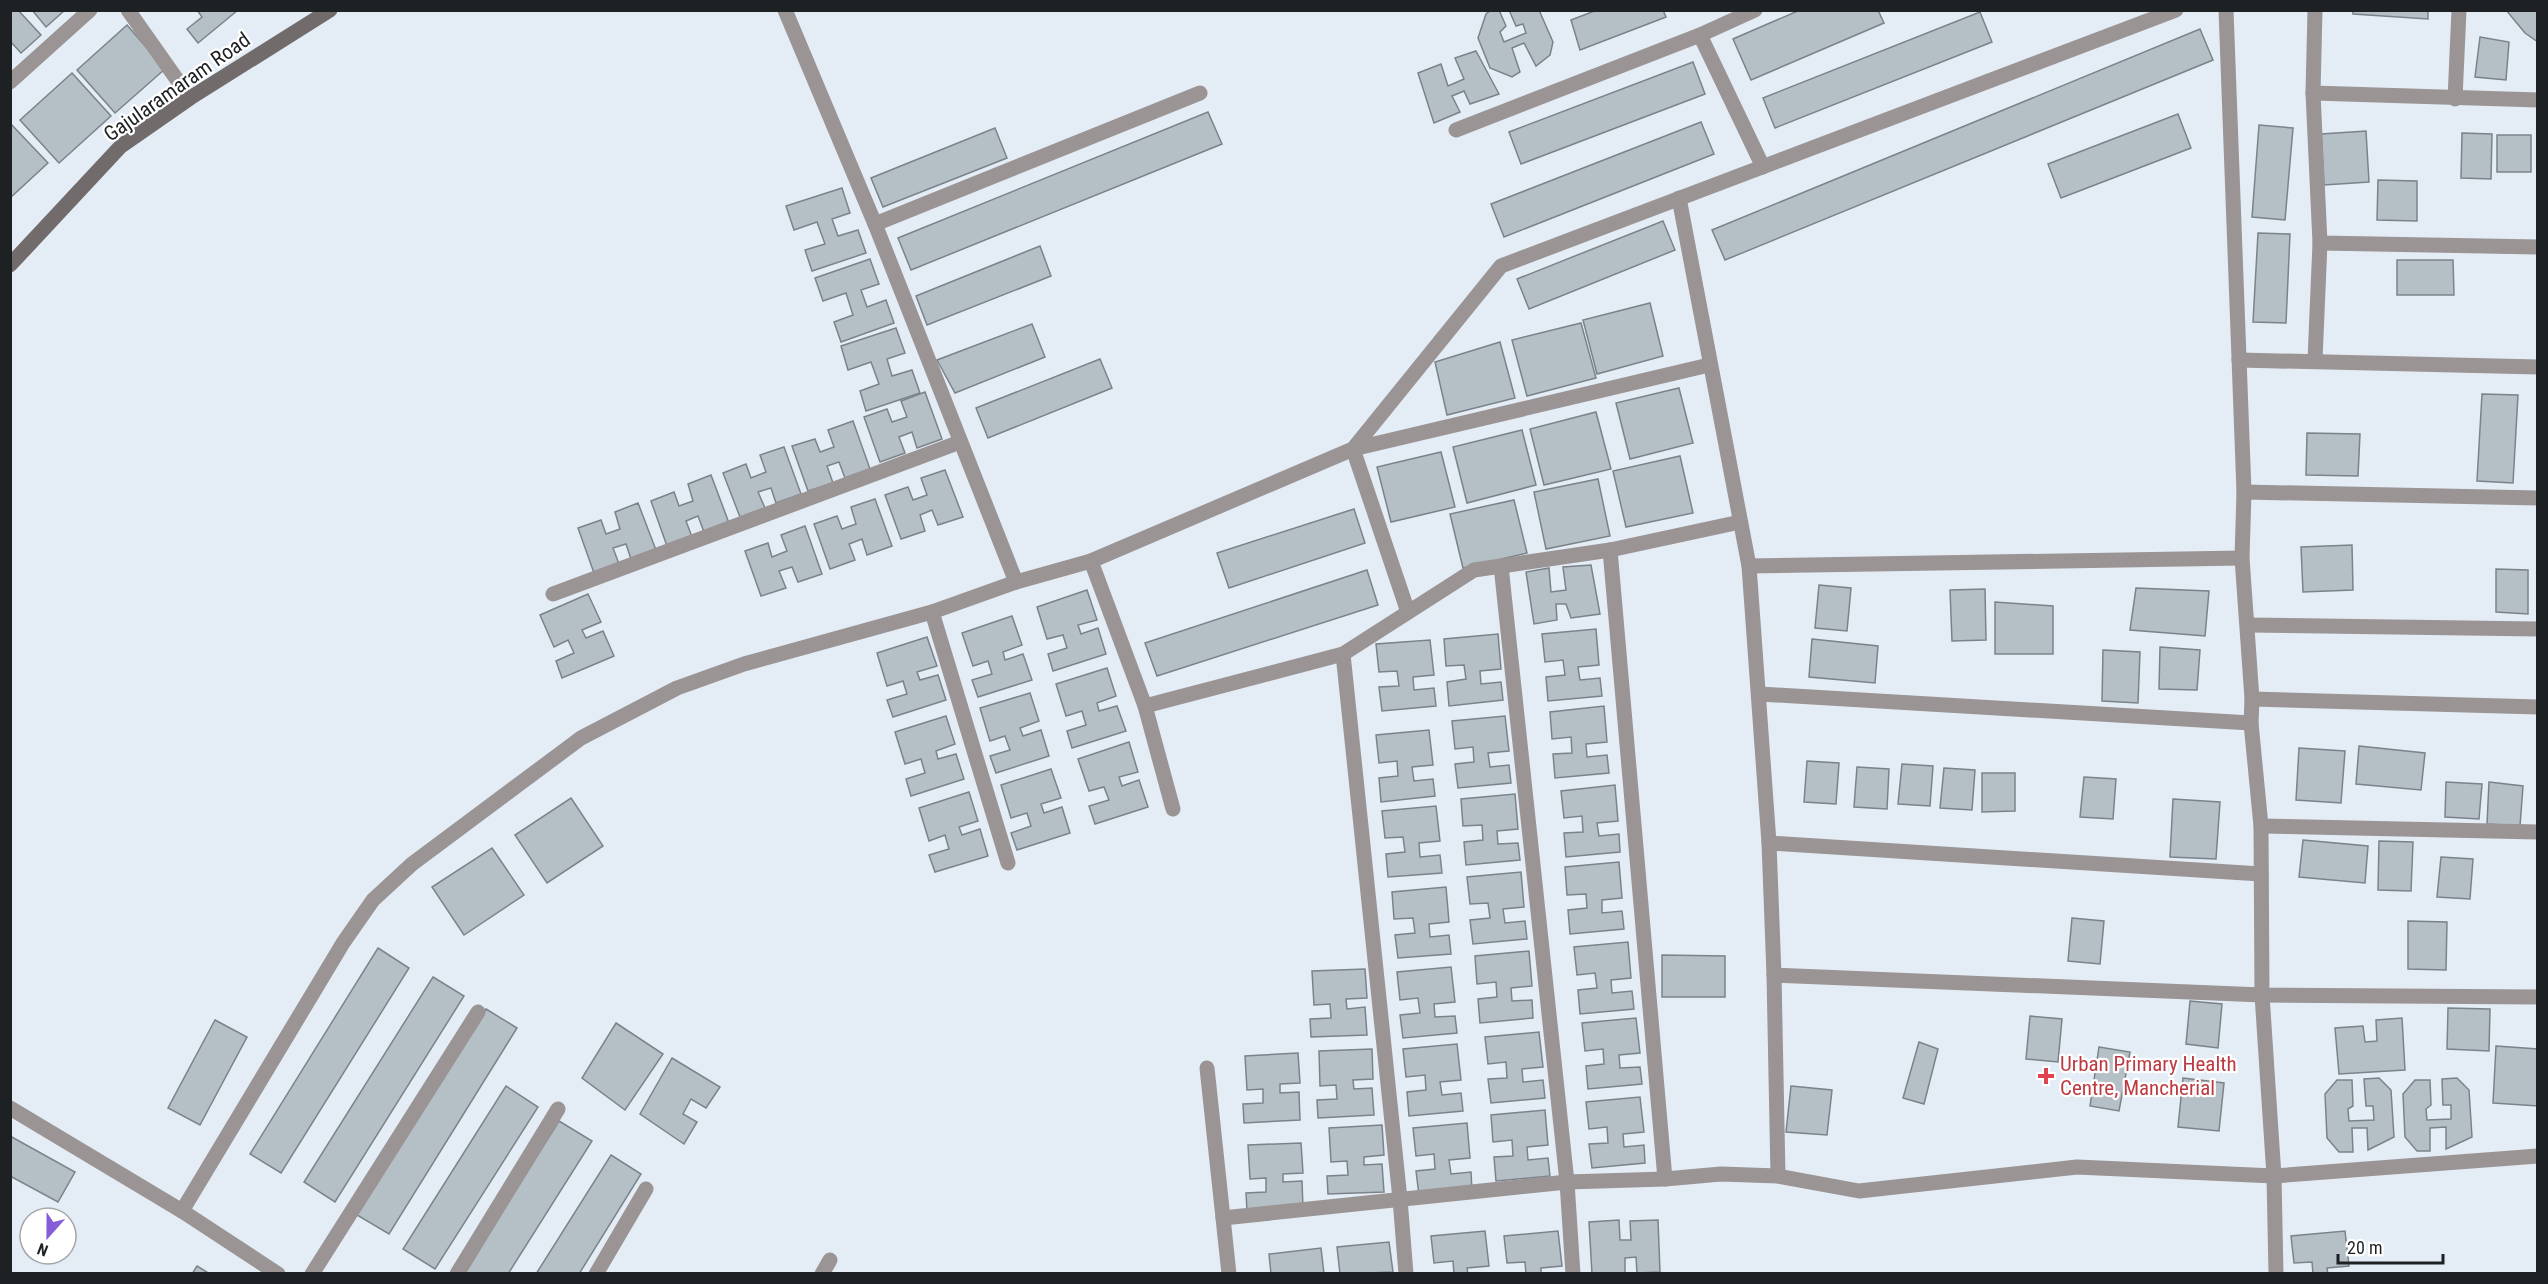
<svg xmlns="http://www.w3.org/2000/svg" width="2548" height="1284" font-family="'Roboto Condensed',sans-serif">
<rect width="100%" height="100%" fill="#e4edf5"/>
<g fill="#b5bfc6" stroke="#7b838a" stroke-width="1.5">
<polygon points="10,10 18,10 41,35 21,53 10,41"/>
<polygon points="32,10 65,10 46,27"/>
<polygon points="197,10 238,10 198,43 187,29 202,17"/>
<polygon points="1491,10 1499,10 1506,26 1500,32 1504,42 1526,33 1523,24 1516,26 1509,10 1539,10 1553,42 1550,55 1536,66 1524,43 1512,48 1520,72 1512,77 1490,68 1478,38 1486,14"/>
<polygon points="1597,10 1663,10 1666,17 1580,50 1571,20"/>
<polygon points="1800,10 1878,10 1884,23 1751,80 1733,39"/>
<polygon points="2353,10 2428,10 2428,19 2353,14"/>
<polygon points="2506,10 2538,10 2538,42 2525,33"/>
<polygon points="1980,12 1992,42 1775,128 1763,98"/>
<polygon points="127,25 165,69 115,113 77,70"/>
<polygon points="2200,29 2213,60 1725,260 1712,230"/>
<polygon points="2480,37 2509,42 2506,80 2475,77"/>
<polygon points="1476,51 1499,94 1470,104 1464,91 1452,96 1460,112 1434,123 1418,73 1441,64 1448,86 1464,79 1455,58"/>
<polygon points="1693,62 1705,94 1521,164 1509,132"/>
<polygon points="72,73 111,116 59,163 20,120"/>
<polygon points="1208,112 1222,144 911,270 898,238"/>
<polygon points="2178,114 2191,148 2061,198 2048,164"/>
<polygon points="1701,122 1714,154 1504,237 1491,204"/>
<polygon points="10,123 48,163 10,198"/>
<polygon points="2259,125 2293,128 2285,220 2252,217"/>
<polygon points="995,128 1007,158 883,207 871,178"/>
<polygon points="2366,131 2369,182 2324,185 2321,134"/>
<polygon points="2462,133 2492,134 2491,179 2461,178"/>
<rect x="2497" y="135" width="34" height="37"/>
<polygon points="2378,180 2417,181 2417,221 2377,220"/>
<polygon points="842,188 850,213 832,219 838,236 858,230 866,253 812,271 805,250 825,244 817,222 794,230 786,206"/>
<polygon points="1663,221 1675,250 1529,309 1517,279"/>
<polygon points="2258,233 2290,234 2286,323 2253,322"/>
<polygon points="1040,246 1051,276 927,325 916,296"/>
<polygon points="870,259 879,284 861,290 867,307 886,300 894,323 841,342 834,322 853,315 846,293 823,301 815,278"/>
<polygon points="2397,260 2453,260 2454,295 2397,295"/>
<polygon points="1650,303 1663,356 1597,374 1583,320"/>
<polygon points="1581,323 1596,378 1527,396 1512,340"/>
<polygon points="1032,324 1045,357 955,393 937,360"/>
<polygon points="896,328 905,353 887,359 892,376 912,370 920,393 866,411 860,391 879,384 871,362 848,370 841,346"/>
<polygon points="1500,342 1515,398 1447,415 1435,362"/>
<polygon points="1100,359 1112,388 988,438 976,408"/>
<polygon points="1679,388 1693,443 1630,459 1616,403"/>
<polygon points="925,392 942,439 917,448 912,432 899,437 905,453 880,462 864,417 887,409 892,422 907,417 901,401"/>
<polygon points="2482,394 2518,395 2513,483 2477,481"/>
<polygon points="1596,412 1611,469 1544,485 1530,429"/>
<polygon points="853,421 870,469 845,478 839,462 827,466 833,483 808,491 792,446 815,439 820,452 834,447 828,430"/>
<polygon points="1522,430 1536,485 1467,503 1453,447"/>
<polygon points="2307,433 2360,434 2358,476 2306,475"/>
<polygon points="784,447 801,494 776,503 771,488 758,492 765,508 740,517 723,473 746,464 751,478 766,472 760,455"/>
<polygon points="1441,452 1455,507 1391,522 1377,467"/>
<polygon points="1680,456 1693,513 1626,527 1613,471"/>
<polygon points="945,470 963,517 938,525 932,510 920,515 925,531 901,539 885,495 908,487 913,500 927,495 921,478"/>
<polygon points="711,475 729,523 704,532 698,516 686,521 692,537 667,546 651,501 674,492 679,506 693,501 688,484"/>
<polygon points="1598,479 1610,536 1546,549 1534,492"/>
<polygon points="875,499 892,546 867,555 862,539 849,544 855,560 830,569 814,524 837,516 842,529 856,524 851,507"/>
<polygon points="1514,500 1527,553 1463,568 1450,514"/>
<polygon points="638,503 656,550 631,559 626,544 613,548 619,564 594,573 578,528 601,520 606,534 620,529 615,512"/>
<polygon points="1354,509 1365,543 1229,588 1217,553"/>
<polygon points="805,526 822,574 798,582 792,567 779,571 786,588 761,596 745,551 768,543 772,557 787,551 781,535"/>
<polygon points="2352,545 2353,590 2303,592 2301,547"/>
<polygon points="1591,565 1600,614 1571,618 1566,604 1556,604 1557,620 1534,624 1526,572 1549,568 1551,592 1566,590 1563,567"/>
<polygon points="2496,569 2528,570 2528,614 2496,612"/>
<polygon points="1367,570 1378,605 1157,676 1145,643"/>
<polygon points="1819,585 1851,588 1847,631 1815,628"/>
<polygon points="2136,588 2209,591 2205,636 2130,630"/>
<polygon points="1985,589 1986,640 1952,641 1950,590"/>
<polygon points="1087,590 1097,620 1078,625 1081,634 1098,628 1106,654 1053,671 1048,654 1067,648 1063,635 1047,639 1037,607"/>
<polygon points="588,594 601,622 582,630 586,638 603,631 614,656 562,678 556,661 574,653 568,640 554,647 540,615"/>
<polygon points="1995,602 2053,606 2053,654 1995,654"/>
<polygon points="1012,616 1022,645 1003,652 1005,660 1023,654 1032,680 978,697 972,680 992,674 988,661 973,666 962,633"/>
<polygon points="1596,629 1599,665 1578,667 1580,680 1600,678 1602,696 1548,701 1546,677 1565,675 1563,660 1545,662 1542,634"/>
<polygon points="1498,634 1501,669 1480,671 1481,684 1501,682 1503,700 1449,706 1447,682 1466,679 1464,665 1446,666 1444,639"/>
<polygon points="927,637 937,666 917,672 920,680 938,675 946,700 893,717 887,700 907,694 903,681 887,686 877,653"/>
<polygon points="1812,639 1878,646 1875,683 1809,677"/>
<polygon points="1430,640 1434,675 1413,677 1414,690 1434,688 1436,706 1382,711 1379,687 1399,686 1397,671 1379,672 1376,644"/>
<polygon points="2160,647 2200,650 2197,690 2159,689"/>
<polygon points="2103,650 2140,652 2138,703 2102,701"/>
<polygon points="1107,668 1116,696 1097,703 1099,711 1117,706 1126,731 1072,748 1067,731 1086,725 1082,711 1066,716 1056,684"/>
<polygon points="1030,693 1039,721 1020,728 1023,736 1041,730 1049,756 996,773 990,756 1010,750 1005,736 990,741 980,708"/>
<polygon points="1604,706 1607,742 1586,744 1587,757 1607,755 1609,773 1555,778 1553,754 1572,753 1571,737 1552,739 1550,712"/>
<polygon points="946,716 955,744 936,751 938,759 956,754 964,779 911,796 906,779 925,773 921,759 905,764 895,732"/>
<polygon points="1505,716 1509,751 1488,753 1490,767 1509,765 1511,783 1458,788 1455,764 1474,762 1473,747 1455,749 1452,721"/>
<polygon points="1429,730 1433,765 1412,767 1414,781 1433,779 1435,796 1381,802 1379,778 1398,776 1397,761 1379,763 1376,735"/>
<polygon points="1129,742 1138,772 1119,777 1122,786 1139,780 1148,807 1095,824 1089,806 1109,800 1104,787 1089,791 1078,759"/>
<polygon points="2359,746 2425,753 2421,790 2356,784"/>
<polygon points="2299,748 2345,751 2341,803 2296,800"/>
<polygon points="1807,761 1839,763 1836,804 1804,802"/>
<polygon points="1902,764 1933,766 1930,806 1898,804"/>
<polygon points="1857,767 1889,769 1887,809 1854,807"/>
<polygon points="1944,768 1975,770 1972,810 1940,808"/>
<polygon points="1051,769 1061,798 1041,804 1044,813 1062,807 1070,833 1017,850 1011,833 1031,826 1027,813 1011,818 1001,785"/>
<polygon points="1982,773 2015,773 2015,811 1982,812"/>
<polygon points="2084,777 2116,779 2113,819 2080,817"/>
<polygon points="2446,782 2482,784 2479,819 2445,817"/>
<polygon points="2489,782 2523,786 2520,826 2487,824"/>
<polygon points="1615,785 1618,821 1597,823 1599,836 1619,834 1620,852 1566,857 1564,833 1583,832 1582,816 1564,818 1561,791"/>
<polygon points="969,792 978,821 959,827 962,835 980,829 988,856 935,872 929,855 949,849 945,835 929,841 919,808"/>
<polygon points="1515,794 1518,829 1497,831 1498,844 1518,843 1520,860 1466,865 1464,842 1483,840 1482,825 1463,826 1461,799"/>
<polygon points="571,798 603,846 547,883 515,835"/>
<polygon points="2173,799 2220,802 2216,859 2170,857"/>
<polygon points="1436,806 1440,841 1419,843 1420,857 1440,855 1442,873 1388,877 1386,854 1405,852 1403,837 1385,838 1382,811"/>
<polygon points="2303,840 2368,846 2365,883 2299,877"/>
<polygon points="2379,841 2413,842 2411,891 2378,890"/>
<polygon points="492,848 524,895 464,935 432,887"/>
<polygon points="2441,857 2473,859 2470,899 2437,897"/>
<polygon points="1619,862 1622,898 1602,900 1602,913 1622,911 1624,929 1570,934 1568,910 1587,908 1586,894 1567,895 1565,867"/>
<polygon points="1521,872 1524,907 1503,909 1505,923 1525,921 1527,939 1473,944 1470,920 1490,918 1488,903 1470,904 1467,877"/>
<polygon points="1446,887 1449,922 1429,924 1430,937 1449,935 1451,954 1398,958 1395,935 1415,933 1413,918 1394,919 1392,892"/>
<polygon points="2072,918 2104,921 2100,964 2068,961"/>
<polygon points="2408,921 2447,922 2446,970 2408,969"/>
<polygon points="1628,942 1631,978 1611,980 1612,993 1632,991 1634,1009 1580,1014 1578,990 1597,988 1595,973 1577,975 1574,947"/>
<polygon points="378,948 409,968 281,1173 250,1154"/>
<polygon points="1529,951 1532,986 1511,988 1512,1001 1532,1000 1533,1018 1480,1023 1478,999 1497,997 1496,982 1477,984 1475,956"/>
<polygon points="1662,955 1725,956 1725,997 1662,997"/>
<polygon points="1451,967 1455,1002 1434,1004 1435,1017 1455,1016 1457,1033 1403,1038 1400,1015 1420,1013 1418,998 1400,1000 1397,972"/>
<polygon points="1365,969 1367,998 1346,999 1347,1009 1365,1007 1367,1035 1311,1037 1310,1019 1331,1018 1330,1004 1314,1005 1312,971"/>
<polygon points="433,977 464,996 335,1202 304,1182"/>
<polygon points="2190,1001 2222,1004 2218,1048 2186,1044"/>
<polygon points="2448,1008 2490,1009 2489,1051 2447,1049"/>
<polygon points="486,1009 517,1028 389,1234 357,1215"/>
<polygon points="2030,1016 2062,1019 2058,1062 2026,1059"/>
<polygon points="1636,1018 1640,1053 1619,1055 1620,1068 1640,1067 1642,1084 1588,1089 1586,1066 1604,1064 1603,1049 1585,1051 1582,1023"/>
<polygon points="2402,1018 2405,1070 2339,1074 2335,1028 2363,1026 2365,1042 2377,1041 2376,1020"/>
<polygon points="215,1020 247,1037 200,1125 168,1108"/>
<polygon points="616,1023 663,1054 625,1110 582,1078"/>
<polygon points="1539,1032 1543,1067 1522,1069 1523,1082 1543,1080 1545,1098 1491,1103 1488,1079 1507,1078 1506,1062 1488,1064 1485,1037"/>
<polygon points="1919,1042 1938,1049 1924,1104 1903,1098"/>
<polygon points="1457,1044 1461,1080 1440,1082 1442,1095 1461,1093 1463,1111 1409,1116 1407,1092 1426,1090 1425,1075 1406,1077 1403,1049"/>
<polygon points="2496,1046 2538,1049 2538,1106 2493,1103"/>
<polygon points="2099,1047 2130,1052 2119,1111 2090,1106"/>
<polygon points="1372,1049 1373,1079 1353,1080 1354,1089 1372,1088 1374,1115 1318,1118 1317,1100 1337,1099 1336,1085 1320,1086 1319,1051"/>
<polygon points="1298,1053 1300,1083 1280,1084 1280,1093 1299,1092 1300,1120 1244,1123 1243,1104 1263,1103 1263,1089 1247,1090 1245,1056"/>
<polygon points="672,1058 720,1087 706,1108 691,1099 683,1114 697,1122 684,1144 640,1114"/>
<polygon points="2183,1078 2224,1083 2219,1131 2178,1127"/>
<polygon points="2379,1078 2391,1090 2394,1137 2368,1150 2367,1128 2352,1128 2353,1152 2339,1152 2327,1138 2325,1094 2337,1080 2352,1080 2353,1106 2348,1109 2349,1121 2374,1120 2373,1106 2366,1106 2364,1079"/>
<polygon points="2457,1078 2469,1090 2472,1137 2446,1149 2446,1127 2430,1128 2430,1151 2417,1151 2405,1137 2403,1094 2415,1080 2430,1080 2431,1105 2426,1109 2427,1120 2451,1119 2451,1105 2443,1105 2442,1079"/>
<polygon points="506,1086 538,1107 435,1269 403,1249"/>
<polygon points="1791,1086 1832,1090 1827,1135 1786,1132"/>
<polygon points="1640,1097 1644,1132 1623,1134 1624,1147 1644,1145 1645,1163 1592,1168 1589,1144 1608,1143 1607,1127 1589,1129 1586,1102"/>
<polygon points="1545,1110 1548,1145 1527,1147 1528,1160 1548,1158 1550,1176 1496,1181 1494,1157 1513,1156 1512,1140 1493,1142 1491,1115"/>
<polygon points="559,1121 592,1141 508,1274 463,1274"/>
<polygon points="1467,1123 1470,1158 1449,1160 1451,1174 1471,1172 1472,1190 1419,1195 1416,1171 1435,1169 1434,1154 1416,1156 1413,1128"/>
<polygon points="1382,1125 1384,1155 1364,1157 1364,1165 1382,1164 1384,1192 1328,1194 1327,1176 1348,1175 1347,1161 1331,1162 1329,1128"/>
<polygon points="10,1136 75,1172 58,1202 10,1176"/>
<polygon points="1301,1143 1303,1173 1283,1174 1283,1182 1302,1181 1303,1209 1247,1211 1246,1193 1266,1192 1266,1178 1250,1179 1248,1145"/>
<polygon points="611,1155 641,1174 579,1274 536,1274"/>
<polygon points="1619,1220 1620,1240 1631,1240 1630,1221 1658,1220 1660,1272 1637,1273 1636,1257 1625,1258 1625,1274 1592,1274 1589,1222"/>
<polygon points="1485,1231 1489,1266 1467,1268 1468,1274 1454,1274 1453,1261 1434,1263 1431,1236"/>
<polygon points="1558,1231 1562,1266 1541,1268 1541,1274 1526,1274 1525,1262 1507,1263 1504,1236"/>
<polygon points="2345,1231 2349,1266 2327,1268 2328,1274 2313,1274 2312,1262 2294,1263 2291,1236"/>
<polygon points="1389,1242 1393,1272 1340,1274 1337,1247"/>
<polygon points="1321,1248 1324,1274 1271,1274 1269,1254"/>
<polygon points="197,1266 210,1274 192,1274"/>
</g>
<g fill="none" stroke-linecap="round" stroke-linejoin="round">
<g stroke="#9a9495" stroke-width="15">
<polyline points="128,10 190,98"/>
<polyline points="785,10 875,224 1016,582"/>
<polyline points="2226,10 2244,492 2242,558 2252,699 2251,723 2261,826 2262,995 2538,997"/>
<polyline points="2315,10 2313,93 2320,243 2538,247"/>
<polyline points="1700,35 1755,10"/>
<polyline points="10,82 90,10"/>
<polyline points="2313,93 2538,100"/>
<polyline points="2455,99 2459,10"/>
<polyline points="1456,130 1700,35 1763,167"/>
<polyline points="1679,198 1749,566 1769,843 1774,975 2262,995 2274,1176 2276,1274"/>
<polyline points="875,224 1200,93"/>
<polyline points="2239,360 2538,367"/>
<polyline points="2315,360 2320,243"/>
<polyline points="2244,492 2538,498"/>
<polyline points="1740,522 1610,550 1474,570 1343,654 1145,706 1091,561 1353,449 1501,266 2176,10"/>
<polyline points="1610,550 1665,1179"/>
<polyline points="1501,566 1567,1182 1573,1274"/>
<polyline points="1749,566 2242,558"/>
<polyline points="553,594 960,442"/>
<polyline points="1408,612 1353,449 1709,365"/>
<polyline points="2248,625 2538,629"/>
<polyline points="1343,654 1400,1199 1406,1274"/>
<polyline points="1760,694 2251,723"/>
<polyline points="2252,699 2538,707"/>
<polyline points="1145,706 1173,809"/>
<polyline points="2261,826 2538,832"/>
<polyline points="1769,843 2261,874"/>
<polyline points="1008,863 932,612 1016,582 1091,561"/>
<polyline points="1774,975 1778,1176"/>
<polyline points="1207,1068 1229,1274"/>
<polyline points="10,1108 182,1211"/>
<polyline points="1223,1218 1567,1182 1665,1179 1721,1174 1778,1176 1859,1191 2077,1167 2274,1176 2538,1156"/>
<polyline points="278,1274 182,1211 343,943 373,900 412,864 581,738 677,688 744,664 932,612"/>
<polyline points="312,1274 478,1012"/>
<polyline points="457,1274 558,1109"/>
<polyline points="596,1274 646,1189"/>
<polyline points="822,1274 830,1260"/>
</g>
<polyline stroke="#726b6c" stroke-width="15" points="10,265 121,146 190,98 330,10"/>
</g>
<path fill="#e0444e" stroke="#fff" stroke-width="2" d="M2043 1067h6v6h6v6h-6v6h-6v-6h-6v-6h6z"/>
<g text-anchor="middle" dominant-baseline="central" stroke-width="4.5" stroke-linejoin="round" paint-order="stroke">
<g font-size="21" fill="#1e2124" stroke="#fff">
<text transform="translate(177 87) rotate(-35)">Gajularamaram Road</text>
</g>
<g font-size="21" fill="#be3a42" stroke="#fff" text-anchor="start">
<text x="2060" y="1064">Urban Primary Health<tspan x="2060" dy="24">Centre, Mancherial</tspan></text>
</g>
</g>
<rect width="2548" height="1284" fill="none" stroke="#1e2124" stroke-width="24"/>
<g transform="translate(48 1236) rotate(201)"><circle r="28" fill="#ffffff" stroke="#a5a6a7" stroke-width="1.5"/>
<path d="M0-4.5L10 22L0 15L-10 22Z" fill="#875dd7"/>
<text y="-9" font-size="16" font-weight="bold" text-anchor="middle" fill="#1e2124">N</text>
</g>
<path d="M2338 1254v9h105v-9" fill="none" stroke="#1e2124" stroke-width="3"/>
<text x="2347" y="1254" font-size="18" fill="#1e2124" stroke="#ffffff" stroke-width="4.5" paint-order="stroke">20 m</text>
</svg>
